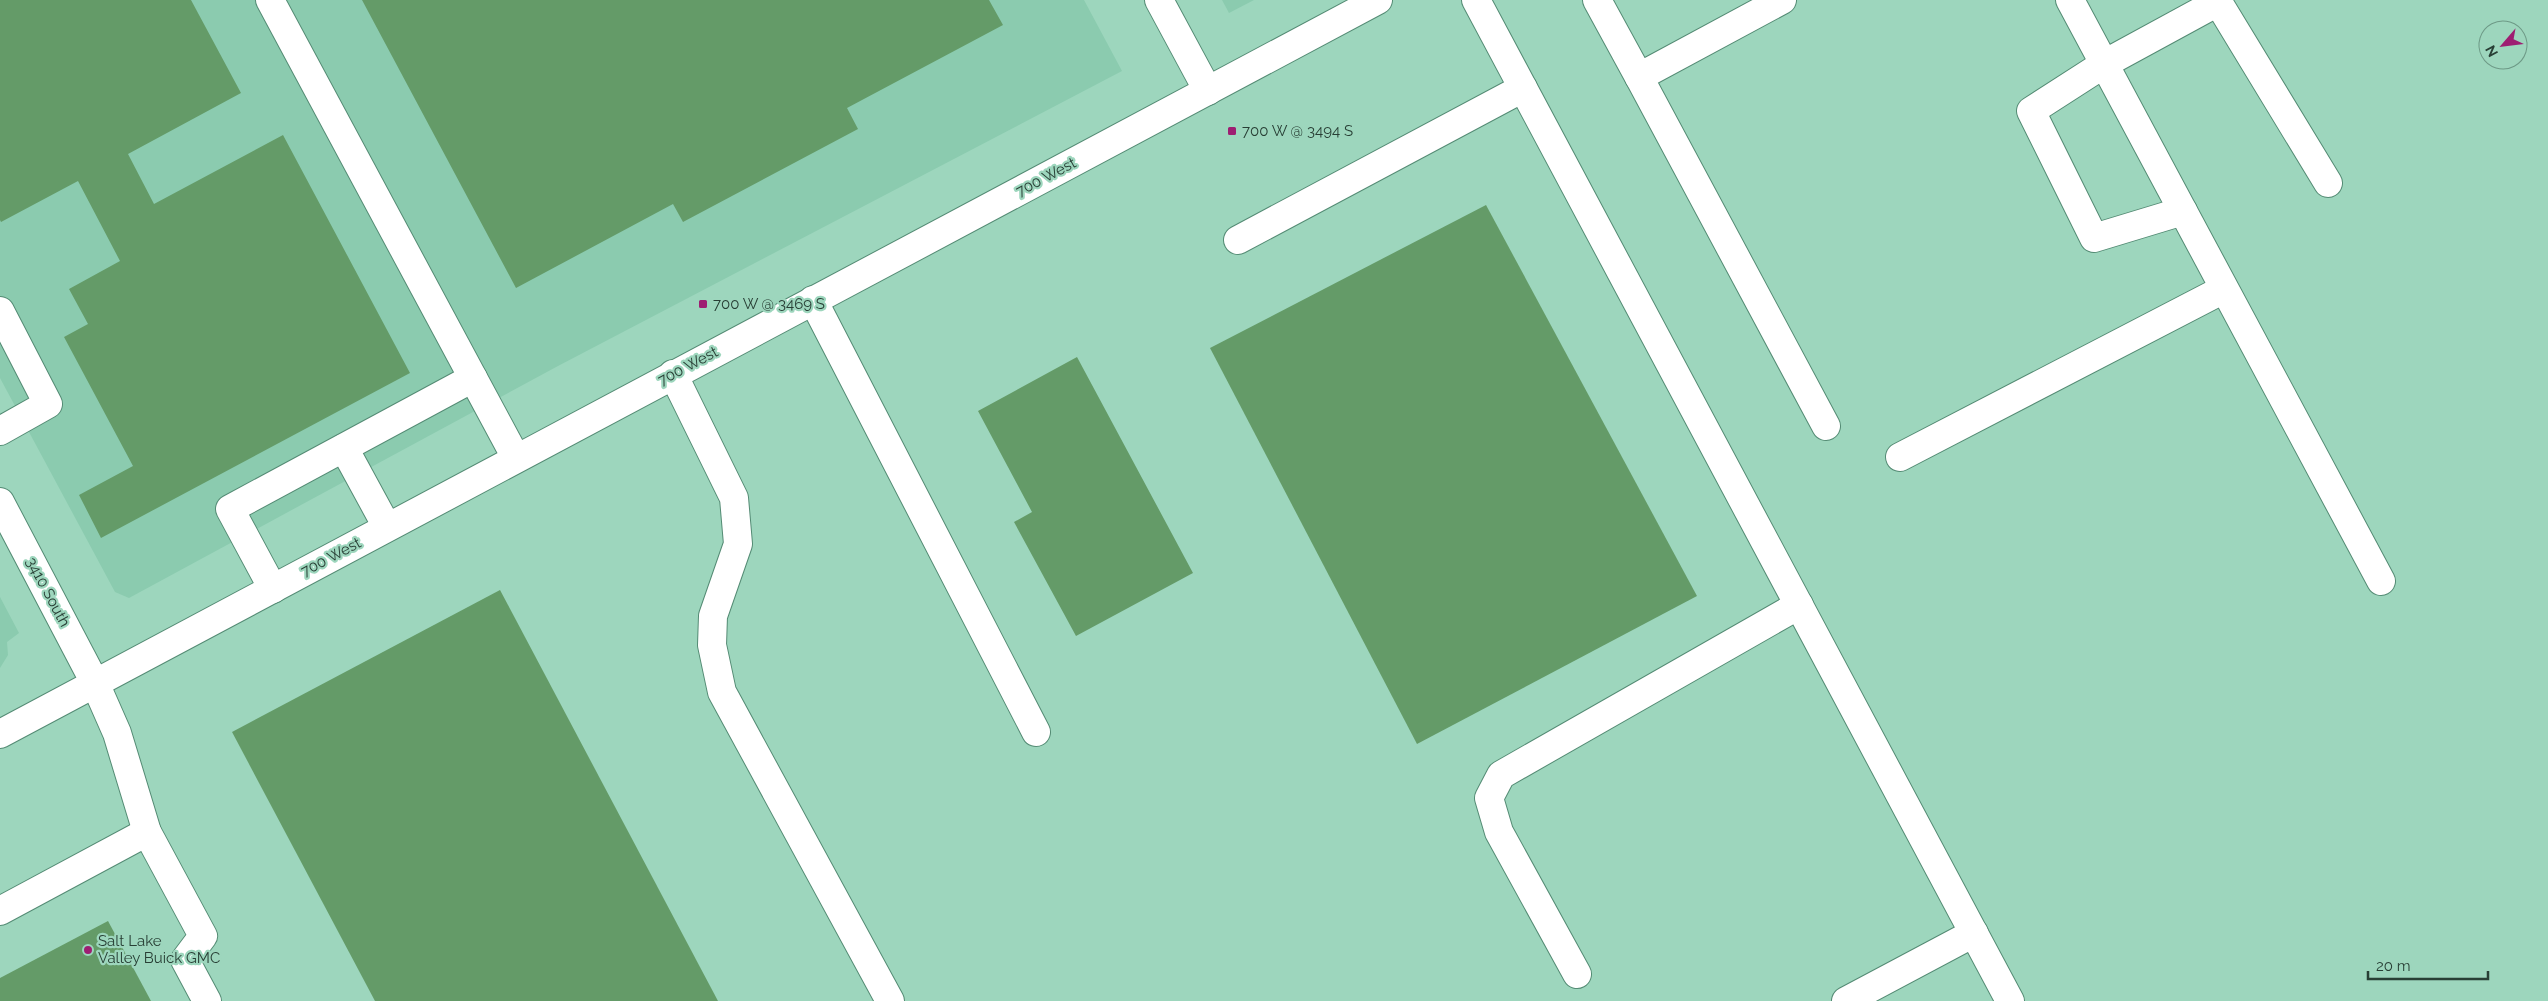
<svg xmlns="http://www.w3.org/2000/svg" width="2548" height="1001" font-family="Raleway,sans-serif">
<rect width="100%" height="100%" fill="#9dd6bd"/>
<g fill="#8bcbaf">
<polygon points="0,0 1084,0 1122,71 558,366 129,598 115,592 0,378"/>
<polygon points="1222,0 1254,0 1229,13"/>
<polygon points="0,597 19,633 7,642 8,655 0,668"/>
</g>
<g fill="#649b68">
<polygon points="0,0 191,0 241,93 128,154 154,204 283,135 410,373 101,538 79,495 133,466 64,337 88,324 69,289 120,261 78,181 1,222 0,220"/>
<polygon points="362,0 989,0 1003,25 847,108 858,129 683,222 673,204 516,288"/>
<polygon points="1486,205 1697,596 1417,744 1210,348"/>
<polygon points="1077,357 1193,573 1076,636 1014,522 1032,512 978,411"/>
<polygon points="500,590 718,1001 375,1001 232,732"/>
<polygon points="108,921 151,1001 0,1001 0,978"/>
</g>
<g fill="none" stroke-linecap="round" stroke-linejoin="round">
<g stroke="#548b74" stroke-width="30">
<g id="minor">
<polyline points="270,0 516,458"/>
<polyline points="1159,0 1208,91"/>
<polyline points="1476,0 2010,1001"/>
<polyline points="1597,0 1639,77 1782,0"/>
<polyline points="2070,0 2381,581"/>
<polyline points="2218,2 2328,183"/>
<polyline points="1639,77 1826,426"/>
<polyline points="2183,211 2094,238 2031,111 2104,64 2218,2 2217,0"/>
<polyline points="1238,240 1523,88"/>
<polyline points="813,300 1036,732"/>
<polyline points="0,311 48,404 0,431"/>
<polyline points="673,374 734,498 738,544 713,616 712,645 722,692 890,1001"/>
<polyline points="344,448 387,527"/>
<polyline points="1900,457 2224,289"/>
<polyline points="0,502 95,683 117,733 147,832 203,936 185,960 207,1001"/>
<polyline points="273,589 230,509 473,378"/>
<polyline points="0,734 1378,0"/>
<polyline points="0,911 147,832"/>
<polyline points="1577,974 1499,832 1489,798 1501,775 1799,605"/>
<polyline points="1846,1001 1974,933"/>
</g>
</g>
<use href="#minor" stroke="#fff" stroke-width="28"/>
</g>
<g fill="#9e1e72" stroke="#9dd6bd" stroke-width="2">
<rect x="1227" y="126" width="10" height="10" rx="2.5"/>
<rect x="698" y="299" width="10" height="10" rx="2.5"/>
<circle cx="88" cy="950" r="5"/>
</g>
<g text-anchor="middle" dominant-baseline="central" stroke-width="4.5" stroke-linejoin="round" paint-order="stroke">
<g font-size="15" fill="#283f35" stroke="#9dd6bd" text-anchor="start">
<text x="1242" y="131">700 W @ 3494 S</text>
<text x="713" y="304">700 W @ 3469 S</text>
<text x="98" y="941">Salt Lake<tspan x="98" dy="17">Valley Buick GMC</tspan></text>
</g>
<g font-size="15" fill="#283f35" stroke="#9dd6bd">
<text transform="translate(1046 177) rotate(-28)">700 West</text>
<text transform="translate(688 366) rotate(-28)">700 West</text>
<text transform="translate(331 557) rotate(-28)">700 West</text>
<text transform="translate(48 592) rotate(62)">3410 South</text>
</g>
</g>
<g transform="translate(2503 45) rotate(242)"><circle r="24" fill="#9dd6bd" stroke="#6e9a87"/>
<path d="M0-4L9 19L0 12L-9 19Z" fill="#9e1e72"/>
<text y="-8" font-size="14" font-weight="bold" text-anchor="middle" fill="#283f35">N</text>
</g>
<path d="M2368 971v8h120v-8" fill="none" stroke="#283f35" stroke-width="2.5"/>
<text x="2376" y="971" font-size="15" fill="#283f35" stroke="#9dd6bd" stroke-width="4" paint-order="stroke">20 m</text>
</svg>
